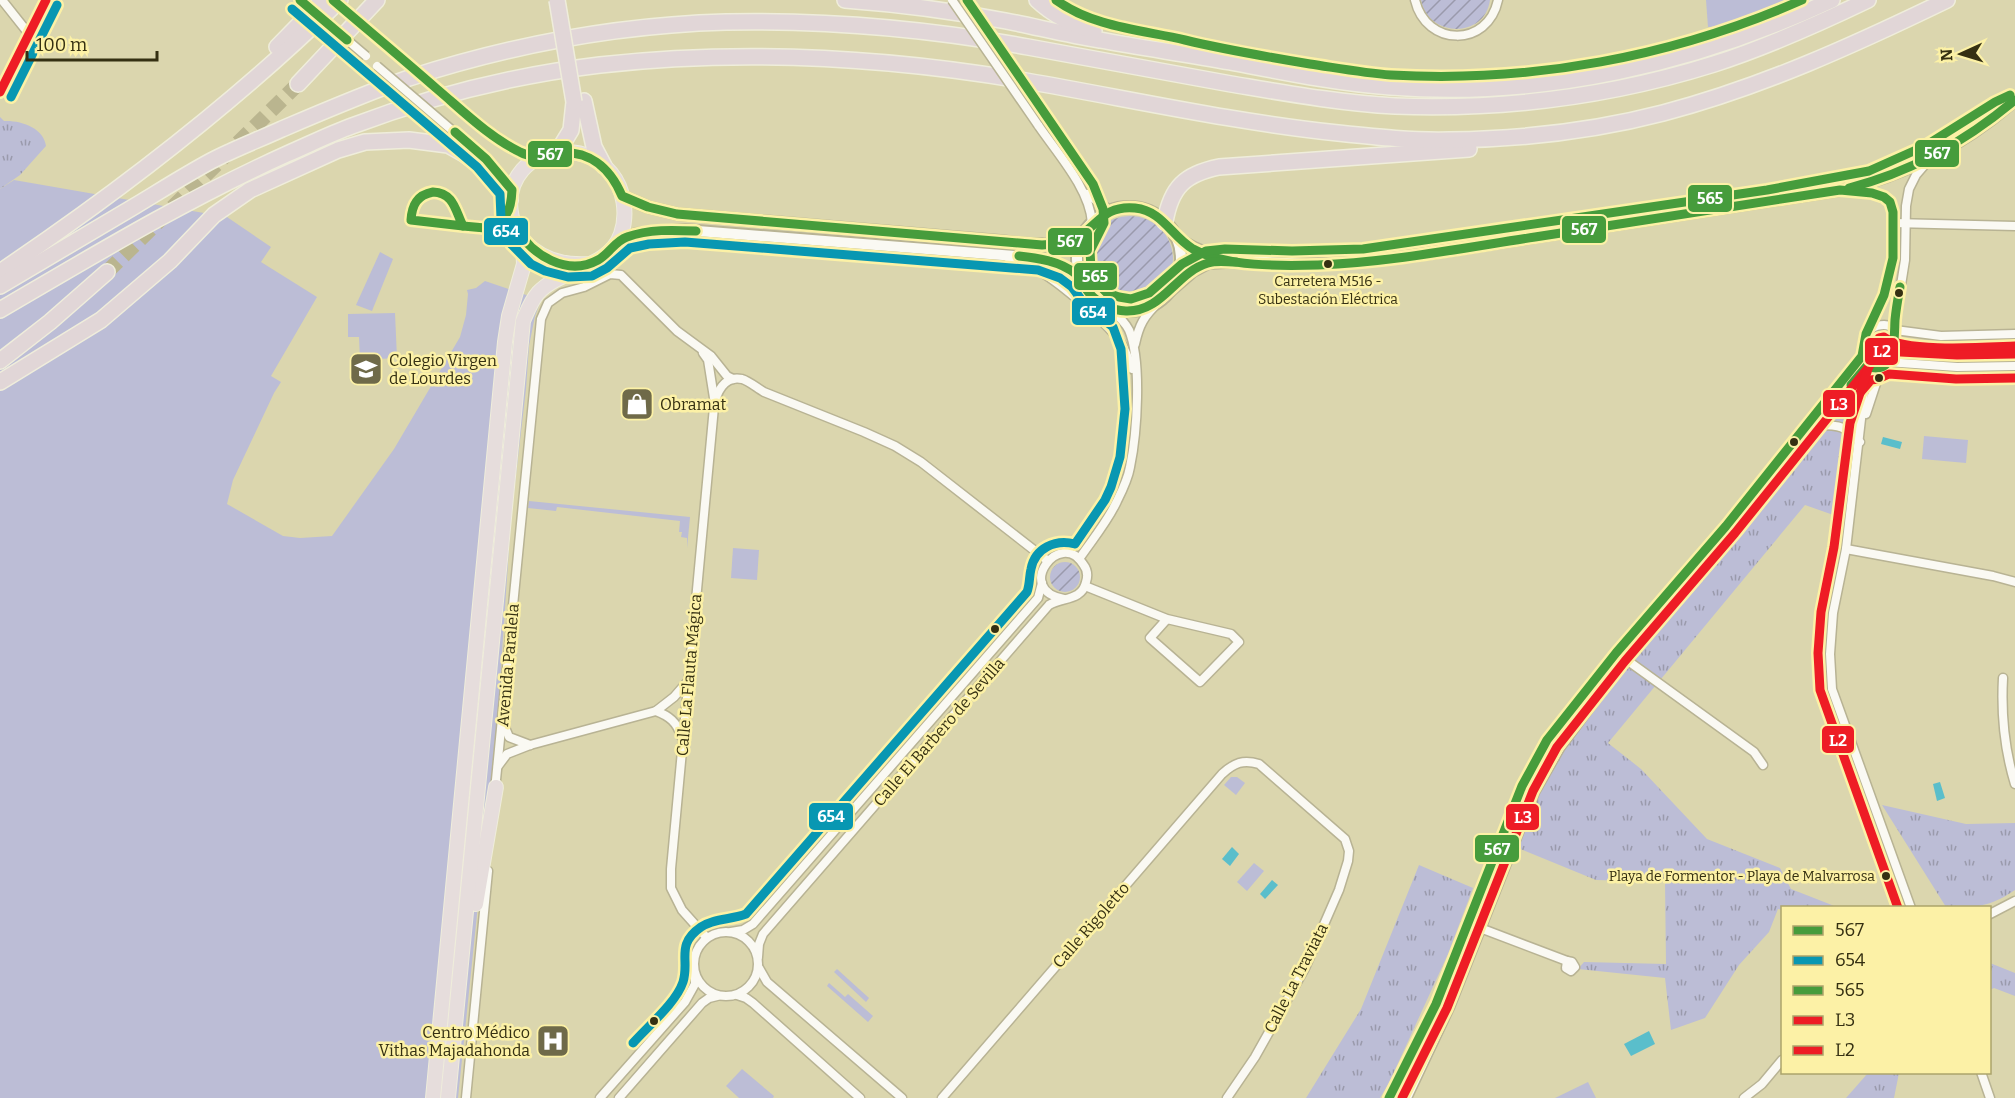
<svg xmlns="http://www.w3.org/2000/svg" width="2015" height="1098" font-family="Bitter,serif">
<defs>
<pattern id="park-tufts" width="24" height="20" patternUnits="userSpaceOnUse" patternTransform="scale(1.5)"><rect width="24" height="20" fill="#bcbdd6"/><path d="M3 7l-1-3M5 7V3M7 7l1-3M15 17l-1-3M17 17v-4M19 17l1-3" fill="none" stroke="#9a9aac"/></pattern>
<pattern id="garden-furrows" width="10" height="10" patternUnits="userSpaceOnUse" patternTransform="scale(1.5)"><rect width="10" height="10" fill="#bcbdd6"/><path d="M-1 1l2-2M0 10L10 0M9 11l2-2" fill="none" stroke="#9a9aac"/></pattern>
</defs>
<rect width="100%" height="100%" fill="#dbd6ae"/>
<g fill="#bcbdd6">
<polygon points="1706,0 1794,0 1737,26 1708,27"/>
<polygon points="14,180 227,217 271,247 261,262 317,297 271,376 281,382 274,393 233,480 227,504 283,536 300,538 332,536 394,449 460,337 466,315 468,294 467,290 476,288 485,281 541,300 535,316 529,346 526,389 511,518 498,712 458,1098 0,1098 0,189"/>
<polygon points="380,252 393,259 372,311 356,305"/>
<polygon points="395,313 397,358 360,360 359,337 348,337 348,314"/>
<polygon points="1924,436 1968,440 1966,463 1922,459"/>
<polygon points="529,501 690,517 687,548 687,538 681,537 682,532 679,532 680,521 557,507 556,511 528,508"/>
<polygon points="733,548 759,550 757,580 731,578"/>
<polygon points="1231,777 1237,777 1245,783 1236,795 1224,785"/>
<polygon points="1254,863 1264,871 1247,891 1237,882"/>
<polygon points="837,969 869,998 866,1002 834,972"/>
<polygon points="829,983 845,997 848,994 873,1016 868,1022 827,986"/>
<polygon points="742,1069 774,1096 773,1098 739,1098 726,1086"/>
<polygon points="1588,1082 1596,1098 1555,1098"/>
</g>
<g fill="url(#park-tufts)">
<path d="M0 117 4 121C21 120 44 128 46 146L20 175 0 189Z"/>
<polygon points="1856,393 1839,517 1805,505 1608,743 1641,769 1707,839 1780,868 1791,889 1837,907 1782,908 1782,910 1778,909 1769,932 1739,965 1705,1018 1671,1030 1665,978 1578,969 1584,962 1666,964 1665,882 1596,880 1518,848 1541,788 1564,750 1695,581 1848,398"/>
<path d="M1882 805 1966 824 2015 823V890C1990 907 1975 908 1946 907Z"/>
<polygon points="1419,865 1473,888 1448,954 1389,1083 1380,1098 1306,1098 1361,1009"/>
<polygon points="1990,963 2015,973 2015,996 1994,988 1990,990"/>
<polygon points="1868,1073 1899,1073 1894,1098 1846,1098"/>
</g>
<g fill="url(#garden-furrows)">
<path d="M1421 0H1490C1485 39 1428 38 1421 0Z"/>
<circle cx="1130" cy="259" r="43"/>
<path d="M1878 330 1888 333 1891 342 1880 357 1874 359 1869 356C1866 347 1869 334 1878 330Z"/>
<circle cx="1065" cy="577" r="15"/>
</g>
<g fill="#5abecb">
<polygon points="1883,437 1902,442 1900,449 1881,444"/>
<polygon points="1940,782 1945,798 1937,801 1933,784"/>
<polygon points="1232,847 1239,854 1230,866 1222,859"/>
<polygon points="1272,880 1278,885 1265,899 1260,894"/>
<polygon points="1649,1031 1655,1044 1631,1056 1624,1044"/>
</g>
<g fill="none" stroke-linecap="round" stroke-linejoin="round">
<polyline stroke="#bab58f" stroke-width="15" stroke-dasharray="15 8" stroke-linecap="butt" points="107,272 298,84"/>
<g stroke="#b8b394" stroke-width="11">
<g id="minor">
<polyline points="2,0 29,34"/>
<path d="M1415 0C1426 47 1488 48 1498 0"/>
<polyline points="379,39 393,51"/>
<polyline points="0,92 46,0"/>
<polyline points="479,124 520,153 538,158"/>
<path d="M1038 125C1057 153 1090 189 1092 223"/>
<polyline points="454,132 486,159 503,179"/>
<path d="M1847 191C1858 192 1872 191 1883 197 1895 203 1894 218 1893 230 1893 252 1891 272 1884 294 1878 315 1860 337 1863 359"/>
<polyline points="1087,194 1111,211"/>
<polyline points="1894,223 2015,226"/>
<path d="M1007 257C1018 262 1031 266 1041 272 1060 283 1110 325 1121 343 1126 351 1129 360 1132 369"/>
<polyline points="1894,329 1905,260 1906,206 1909,189 1916,175 1929,160"/>
<polyline points="1895,330 1941,336 2015,334"/>
<path d="M1135 344C1139 325 1144 316 1158 303"/>
<polyline points="703,353 708,360 714,398"/>
<polyline points="1887,362 1957,367 2015,366"/>
<polyline points="1867,367 1846,549 1833,613 1830,654 1832,689 1911,908"/>
<path d="M1867 367C1889 373 1896 347 1895 330 1888 322 1878 325 1870 329"/>
<polyline points="1866,414 1882,365"/>
<path d="M1818 425C1842 425 1843 426 1860 442"/>
<polyline points="1846,549 1993,576 2015,582"/>
<path d="M1079 559C1092 540 1108 521 1117 501 1122 491 1128 479 1130 467 1137 434 1142 361 1129 330 1124 320 1116 314 1108 307"/>
<polyline points="1085,586 1167,619 1231,634 1239,642 1200,682 1150,638 1167,619"/>
<polyline points="1624,658 1754,752 1763,765"/>
<path d="M2003 678C2001 715 2004 748 2015 784"/>
<path d="M656 711C669 716 677 722 681 736"/>
<polyline points="504,725 509,737 530,745"/>
<polyline points="498,766 507,754 530,745 656,711 674,697 688,681"/>
<polyline points="495,790 541,319 548,303 562,293 584,287 610,274 621,275 677,331 711,356 727,376 733,379"/>
<polyline points="1990,914 2015,901"/>
<polyline points="1467,923 1567,961"/>
<circle cx="726" cy="964" r="32"/>
<polyline points="731,932 743,930 753,924 1038,598 1042,583"/>
<path d="M707 938 682 910 671 888V869L714 407C716 393 724 375 742 379 749 381 757 388 764 392L864 432 895 446 921 462 1048 561"/>
<path d="M758 957 759 944 763 934 1049 605C1062 597 1082 601 1086 582 1088 576 1087 569 1083 564 1060 528 1013 590 1064 599"/>
<polygon points="1567,961 1572,962 1575,967 1571,971 1566,968"/>
<polyline points="759,968 767,982 902,1098"/>
<polyline points="737,995 746,998 753,1003 860,1098"/>
<polyline points="1981,1072 1990,1098"/>
<polyline points="466,1098 488,871"/>
<polyline points="600,1098 685,1002 695,984 695,974"/>
<polyline points="619,1098 702,1003 709,998 717,996"/>
<path d="M942 1098 1222 774C1234 763 1243 759 1259 764L1345 839 1349 851 1348 861 1339 890 1305 968 1255 1057 1227 1098"/>
<polyline points="1389,1098 1436,1004 1522,786 1547,740 1616,653 1726,526 1814,414 1862,356"/>
<polyline points="1407,1098 1450,1007 1535,792 1560,748 1636,646 1734,531 1867,366"/>
<polyline points="1744,1098 1762,1084 1782,1060"/>
</g>
</g>
<g stroke="#b8b394" stroke-width="14">
<g id="tertiary">
<path d="M622 196 648 207 677 214 1000 241C1030 244 1060 250 1085 232"/>
<circle cx="1129" cy="259" r="52"/>
<path d="M1175 236C1191 248 1205 254 1225 258"/>
<polyline points="619,240 636,234 685,230 1041,258 1062,266 1080,277"/>
<path d="M1170 291 1193 271 1208 263 1243 261 1308 264 1364 261 1431 253 1840 190C1904 176 1965 144 2015 100"/>
</g>
</g>
<g stroke="#efeddb" stroke-width="16">
<g id="trunk">
<polyline points="476,904 496,787"/>
<polyline points="433,1098 505,342 509,316 524,264 523,241"/>
<path d="M448 1098 523 321C527 312 531 301 538 293 561 268 609 269 621 234 628 214 624 189 611 173 600 160 584 152 567 152 486 151 490 271 590 264"/>
</g>
</g>
<g stroke="#efeddb" stroke-width="18">
<g id="motorway">
<path d="M845 0C899 4 953 11 1006 21 1037 27 1068 35 1100 40 1143 48 1187 54 1230 62 1283 72 1336 83 1390 87 1543 99 1694 64 1832 0"/>
<path d="M1037 0C1053 15 1073 25 1094 31"/>
<polyline points="277,47 323,0"/>
<polyline points="298,84 377,0"/>
<polyline points="584,101 594,147 604,166"/>
<polyline points="557,153 571,130 574,102"/>
<path d="M1165 222C1171 187 1185 174 1219 167L1469 149"/>
<path d="M0 272C120 191 236 102 340 0"/>
<path d="M0 286C45 259 90 233 135 206 160 191 185 175 211 161 234 149 258 140 282 129 324 111 366 93 409 78 511 45 620 25 726 22 827 20 929 29 1028 47 1096 59 1163 72 1231 84 1285 93 1340 103 1395 106 1502 110 1612 96 1714 64 1767 47 1818 24 1868 0"/>
<path d="M0 310C94 255 187 199 287 154 308 145 330 134 352 126 431 96 516 75 600 65 743 49 885 57 1026 81 1130 99 1233 122 1338 133 1376 137 1413 141 1450 140 1521 139 1594 131 1663 113 1762 87 1854 45 1947 0"/>
<polyline points="0,361 50,322 107,272"/>
<polyline points="0,382 101,320 170,261 214,215 250,190 338,150 365,142 409,140 448,145 464,154 478,164 497,182 510,200"/>
</g>
</g>
<use href="#minor" stroke="#faf9f3" stroke-width="8"/>
<use href="#tertiary" stroke="#faf9f3" stroke-width="10"/>
<use href="#trunk" stroke="#e6dddc" stroke-width="14"/>
<use href="#motorway" stroke="#e1d6d7" stroke-width="15"/>
<g stroke="#b8b394" stroke-width="11" stroke-linecap="butt">
<g id="minor-bridge">
<polyline points="300,0 366,56"/>
<polyline points="333,0 379,39"/>
<polyline points="952,0 1038,125"/>
<polyline points="393,51 479,124"/>
<polyline points="377,66 454,132"/>
</g>
</g>
<g stroke="#efeddb" stroke-width="18" stroke-linecap="butt">
<polyline id="motorway-bridge" points="557,0 574,102"/>
</g>
<use href="#minor-bridge" stroke="#faf9f3" stroke-width="8"/>
<use href="#motorway-bridge" stroke="#e1d6d7" stroke-width="15"/>
<g stroke="#fcf1a6" stroke-width="14">
<g id="bus-1">
<polyline points="300,0 347,40"/>
<path d="M333 0C368 30 403 59 437 89 463 111 489 137 520 152 533 159 542 155 555 153 588 149 610 167 622 196L648 207 677 214 1042 245C1052 244 1064 245 1073 240 1098 227 1102 205 1135 208 1163 211 1171 236 1193 249 1226 267 1281 266 1318 265 1391 262 1463 248 1535 237 1636 221 1738 206 1840 190L1872 193 1884 197 1890 202 1893 212V258L1884 295 1866 334 1862 356 1726 526 1616 653 1547 740 1522 786 1436 1004 1389 1098"/>
<path d="M455 132 486 159 512 190C511 213 507 219 485 228"/>
<path d="M1849 188C1912 172 1965 142 2015 100"/>
<path d="M433 192C454 193 455 210 463 226L411 220C412 205 417 195 433 192Z"/>
<path d="M463 226 485 228 490 231 516 228C532 255 567 277 598 260 609 254 615 241 627 237 649 229 673 230 696 231"/>
<path d="M1019 256C1038 258 1060 261 1076 274 1082 278 1082 283 1086 289 1094 301 1112 311 1126 311 1163 312 1176 272 1208 263 1217 260 1227 262 1236 262"/>
<path d="M1851 385 1867 366C1897 377 1894 337 1895 320 1896 309 1898 298 1900 287"/>
</g>
</g>
<g stroke="#fcf1a6" stroke-width="14">
<g id="bus-2">
<path d="M292 9 477 167 500 194 501 218 511 244 531 264 545 271 568 277 592 276 607 268 630 248 649 244 685 242 1038 270 1060 278 1072 287 1086 306 1113 327 1121 349 1125 409 1120 457 1111 487 1105 500 1075 544C1055 539 1035 548 1031 569 1029 577 1030 584 1027 592L746 914C731 920 714 918 701 927 675 945 690 960 683 982 676 1003 648 1026 633 1043"/>
<polyline points="11,97 57,5"/>
</g>
</g>
<g stroke="#fcf1a6" stroke-width="14">
<g id="bus-3">
<polyline points="967,0 1093,184 1103,209 1104,223 1090,251 1091,268 1101,287 1107,293 1119,297 1131,299 1149,293 1182,264 1206,251 1225,249 1292,251 1363,249 1767,190 1869,171 1925,146 1995,102 2010,95"/>
<path d="M1056 0C1093 27 1142 30 1185 40 1226 50 1268 57 1310 64 1337 68 1364 73 1391 75 1532 83 1672 57 1802 0"/>
</g>
</g>
<g stroke="#fcf1a6" stroke-width="14">
<g id="bus-4">
<polyline points="1858,395 1871,380 1878,379 1889,374 1956,379 2015,378"/>
<path d="M1402 1098 1447 1008 1533 791 1557 747 1625 661 1735 533 1871 364 1879 338 1884 337C1905 353 1987 347 2015 346"/>
</g>
</g>
<g stroke="#fcf1a6" stroke-width="14">
<polyline id="bus-5" points="1898,908 1820,690 1818,653 1821,612 1834,547 1850,423 1871,360 1882,351 1957,355 2015,354"/>
</g>
<g stroke="#fcf1a6" stroke-width="14">
<polyline id="bus-6" points="0,92 46,0"/>
</g>
<use href="#bus-1" stroke="#469c3c" stroke-width="9"/>
<use href="#bus-2" stroke="#0897b2" stroke-width="9"/>
<use href="#bus-3" stroke="#469c3c" stroke-width="9"/>
<use href="#bus-4" stroke="#ee1c25" stroke-width="9"/>
<use href="#bus-5" stroke="#ee1c25" stroke-width="9"/>
<use href="#bus-6" stroke="#ee1c25" stroke-width="9"/>
</g>
<defs>
<g id="school-square" transform="scale(1.725)"><rect x="-9" y="-9" width="18" height="18" rx="4" fill="#6f6a49" stroke="#fcf1a6"/><path d="M0-5L7-2L0 1L-7-2ZM-4 1L0 2.5L4 1V4Q0 6-4 4Z" fill="#fff"/></g>
<g id="shop-square" transform="scale(1.725)"><rect x="-9" y="-9" width="18" height="18" rx="4" fill="#6f6a49" stroke="#fcf1a6"/><path d="M-5-2.5h2.3a2.7 3.5 0 0 1 5.4 0H5L5.5 6h-11ZM-1.5-2.5h3a1.5 2.3 0 0 0-3 0Z" fill="#fff"/></g>
<g id="hospital-square" transform="scale(1.725)"><rect x="-9" y="-9" width="18" height="18" rx="4" fill="#6f6a49" stroke="#fcf1a6"/><path d="M-5-5h3v3.5h4V-5h3V5h-3V1.5h-4V5h-3Z" fill="#fff"/></g>
</defs>
<g fill-rule="evenodd">
<use href="#school-square" x="366" y="369"/>
<use href="#shop-square" x="637" y="404"/>
<use href="#hospital-square" x="553" y="1041"/>
</g>
<g fill="#353012" stroke="#fcf1a6" stroke-width="2">
<circle cx="1328" cy="264" r="5"/>
<circle cx="1899" cy="293" r="5"/>
<circle cx="1879" cy="378" r="5"/>
<circle cx="1794" cy="442" r="5"/>
<circle cx="995" cy="629" r="5"/>
<circle cx="1886" cy="876" r="5"/>
<circle cx="654" cy="1021" r="5"/>
</g>
<g text-anchor="middle" dominant-baseline="central" stroke-width="5" stroke-linejoin="round" paint-order="stroke">
<g font-size="14" fill="#353012" stroke="#fcf1a6">
<text x="1328" y="281">Carretera M516 -<tspan x="1328" dy="18">Subestación Eléctrica</tspan></text>
<text x="1875" y="876" text-anchor="end">Playa de Formentor - Playa de Malvarrosa</text>
</g>
<g font-size="16" fill="#353012" stroke="#fcf1a6" text-anchor="start">
<text x="389" y="360">Colegio Virgen<tspan x="389" dy="18">de Lourdes</tspan></text>
<text x="660" y="404">Obramat</text>
<text x="530" y="1032" text-anchor="end">Centro Médico<tspan x="530" dy="18">Vithas Majadahonda</tspan></text>
</g>
<g font-size="16" fill="#353012" stroke="#fcf1a6">
<text transform="translate(508 665) rotate(-85)">Avenida Paralela</text>
<text transform="translate(689 675) rotate(-85)">Calle La Flauta Mágica</text>
<text transform="translate(939 732) rotate(-49)">Calle El Barbero de Sevilla</text>
<text transform="translate(1091 925) rotate(-49)">Calle Rigoletto</text>
<text transform="translate(1296 978) rotate(-63)">Calle La Traviata</text>
</g>
</g>
<g stroke="#fcf1a6" stroke-width="2">
<rect x="1914" y="139" width="46" height="29" rx="6" fill="#469c3c"/>
<rect x="527" y="140" width="46" height="28" rx="6" fill="#469c3c"/>
<rect x="1687" y="184" width="46" height="29" rx="6" fill="#469c3c"/>
<rect x="1561" y="215" width="46" height="29" rx="6" fill="#469c3c"/>
<rect x="483" y="217" width="46" height="29" rx="6" fill="#0897b2"/>
<rect x="1047" y="227" width="46" height="29" rx="6" fill="#469c3c"/>
<rect x="1073" y="262" width="45" height="29" rx="6" fill="#469c3c"/>
<rect x="1071" y="297" width="45" height="29" rx="6" fill="#0897b2"/>
<rect x="1864" y="337" width="35" height="29" rx="6" fill="#ee1c25"/>
<rect x="1822" y="389" width="34" height="29" rx="6" fill="#ee1c25"/>
<rect x="1821" y="725" width="34" height="29" rx="6" fill="#ee1c25"/>
<rect x="808" y="802" width="46" height="29" rx="6" fill="#0897b2"/>
<rect x="1505" y="803" width="35" height="28" rx="6" fill="#ee1c25"/>
<rect x="1474" y="834" width="46" height="29" rx="6" fill="#469c3c"/>
</g>
<g font-size="16" text-anchor="middle" font-weight="bold" fill="#fff">
<text x="1937" y="159">567</text>
<text x="550" y="160">567</text>
<text x="1710" y="204">565</text>
<text x="1584" y="235">567</text>
<text x="506" y="237">654</text>
<text x="1070" y="247">567</text>
<text x="1095" y="282">565</text>
<text x="1093" y="318">654</text>
<text x="1882" y="357">L2</text>
<text x="1839" y="410">L3</text>
<text x="1838" y="746">L2</text>
<text x="831" y="822">654</text>
<text x="1523" y="823">L3</text>
<text x="1497" y="855">567</text>
</g>
<rect x="1781" y="906" width="210" height="168" fill="#fcf1a6" stroke="#aca46b" stroke-width="1.5"/>
<rect x="1793" y="926" width="30" height="9" fill="#469c3c" stroke="#aca46b" stroke-width="1.5"/>
<text x="1835" y="936" font-size="18" fill="#353012">567</text>
<rect x="1793" y="956" width="30" height="9" fill="#0897b2" stroke="#aca46b" stroke-width="1.5"/>
<text x="1835" y="966" font-size="18" fill="#353012">654</text>
<rect x="1793" y="986" width="30" height="9" fill="#469c3c" stroke="#aca46b" stroke-width="1.5"/>
<text x="1835" y="996" font-size="18" fill="#353012">565</text>
<rect x="1793" y="1016" width="30" height="9" fill="#ee1c25" stroke="#aca46b" stroke-width="1.5"/>
<text x="1835" y="1026" font-size="18" fill="#353012">L3</text>
<rect x="1793" y="1046" width="30" height="9" fill="#ee1c25" stroke="#aca46b" stroke-width="1.5"/>
<text x="1835" y="1056" font-size="18" fill="#353012">L2</text>
<g transform="translate(1961 54) rotate(266)" stroke="#fcf1a6" stroke-width="4.5" paint-order="stroke">
<path d="M0-4.5L10 22L0 15L-10 22Z" fill="#353012"/>
<text y="-9" font-size="16" font-weight="bold" text-anchor="middle" fill="#353012">N</text>
</g>
<path d="M27 51v9h130v-9" fill="none" stroke="#353012" stroke-width="3"/>
<text x="36" y="51" font-size="18" fill="#353012" stroke="#fcf1a6" stroke-width="4.5" paint-order="stroke">100 m</text>
</svg>
